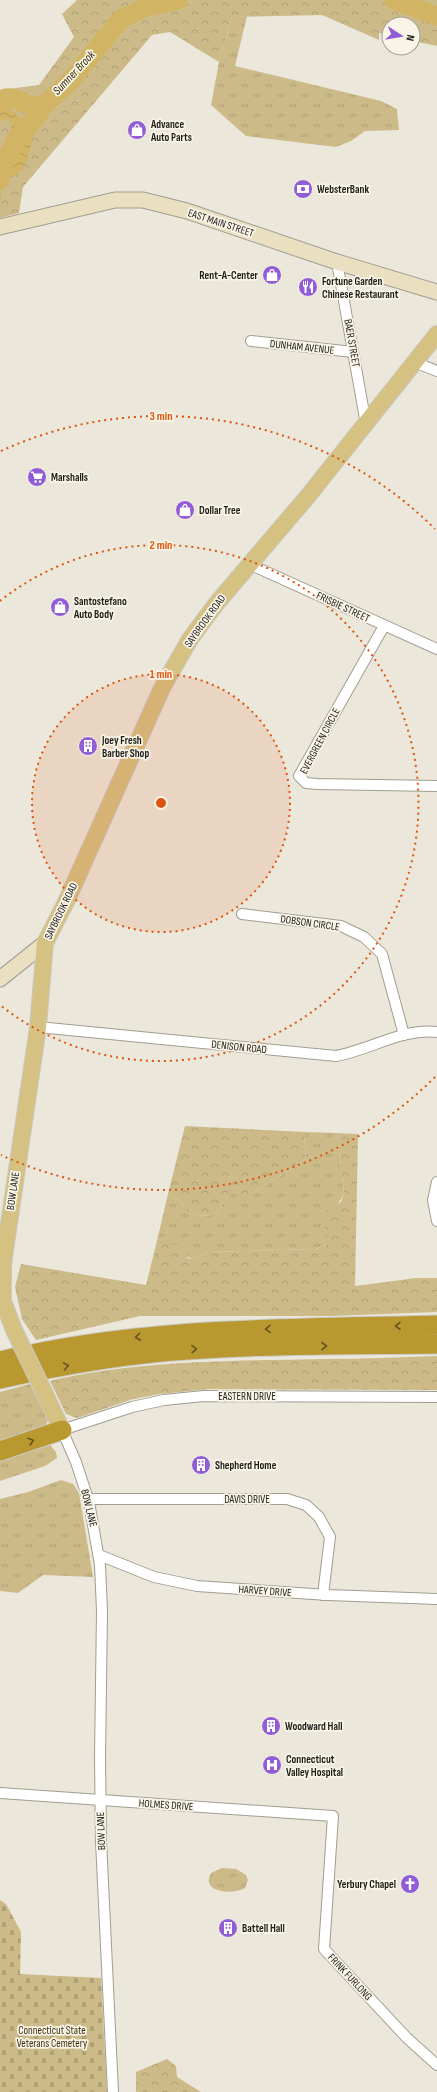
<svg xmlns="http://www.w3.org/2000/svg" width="437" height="2092" font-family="'Sofia Sans Condensed',sans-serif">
<defs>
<pattern id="grass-tufts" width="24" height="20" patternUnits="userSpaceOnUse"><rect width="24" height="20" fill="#ccbb89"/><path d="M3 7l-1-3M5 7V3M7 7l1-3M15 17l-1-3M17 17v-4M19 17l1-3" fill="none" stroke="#afa076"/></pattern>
<pattern id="forest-crowns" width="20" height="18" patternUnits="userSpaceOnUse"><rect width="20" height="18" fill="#ccbb89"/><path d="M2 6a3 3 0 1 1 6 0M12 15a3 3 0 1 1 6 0" fill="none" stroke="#afa076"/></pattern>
<pattern id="cemetery-stones" width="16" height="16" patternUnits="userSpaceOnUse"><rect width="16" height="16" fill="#ccbb89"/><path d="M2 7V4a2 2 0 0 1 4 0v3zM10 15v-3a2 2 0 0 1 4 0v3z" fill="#afa076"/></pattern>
<pattern id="water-waves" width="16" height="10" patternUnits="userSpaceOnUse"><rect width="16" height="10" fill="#d1b565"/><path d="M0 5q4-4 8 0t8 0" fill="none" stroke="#b39b57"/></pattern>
</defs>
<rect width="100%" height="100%" fill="#ebe7da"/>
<g fill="url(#grass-tufts)">
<polygon points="247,16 235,66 381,101 397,109 399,130 365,131 351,141 336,147 246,136 211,105 219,62 232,17"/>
<path d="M304 1132 337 1133 344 1193C339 1206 326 1216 324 1230L330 1237C328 1246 322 1247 315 1249L208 1252 193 1259 156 1245 168 1194 179 1199 188 1213C215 1219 214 1216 230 1194H252L306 1159Z"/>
<polygon points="30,1384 45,1412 48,1421 43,1429 0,1446 0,1392"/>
<polygon points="50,1445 56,1452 57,1458 45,1466 0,1481 0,1460"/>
<polygon points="61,1480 73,1484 79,1493 93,1577 43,1575 18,1593 0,1591 0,1499 28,1492"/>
<path d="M222 1868 236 1869 246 1875 248 1880 245 1888C233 1895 200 1893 211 1873Z"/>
</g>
<g fill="url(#forest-crowns)">
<polygon points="77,0 437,0 437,46 413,41 413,24 389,24 389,35 379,33 379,40 322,15 232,17 219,62 170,32 152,35 23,187 19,213 0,218 0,90 39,85 74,37 62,14"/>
<path d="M185 1126 304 1132 306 1159 252 1194H230C214 1216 215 1219 188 1213L179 1199 168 1194Z"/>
<polygon points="337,1133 358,1134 355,1286 416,1278 437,1278 437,1312 331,1316 140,1316 36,1340 22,1319 15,1287 21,1264 146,1285 156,1245 180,1245 188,1251 187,1258 193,1259 208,1252 315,1249 325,1246 330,1238 324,1230 326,1211 341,1202 344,1193"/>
<path d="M437 1356V1390L209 1389 160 1394 133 1399 77 1418 66 1414 50 1381C140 1360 233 1361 325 1359 362 1359 400 1357 437 1356Z"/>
<polygon points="167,2059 176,2066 177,2077 201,2092 136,2092 136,2072"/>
</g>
<polygon fill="url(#cemetery-stones)" points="0,1900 6,1904 21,1932 20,1974 101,1978 107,2092 0,2092"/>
<path fill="url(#water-waves)" d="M0 100 35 130 27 160 22 170 2 183 0 203C0 189 0 173 0 159 1 148 20 127 7 118L0 121Z"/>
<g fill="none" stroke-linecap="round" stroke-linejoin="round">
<g stroke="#d1b565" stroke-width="19">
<polyline points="394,0 437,16"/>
<path d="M0 100C17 92 22 109 43 106"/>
<polyline points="0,180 3,165 18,136 35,119 43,106 72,79 121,19 144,8 178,0"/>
</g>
<g stroke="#a19d91" stroke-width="12">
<g id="street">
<polyline points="337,262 366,424"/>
<polyline points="251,341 353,352"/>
<polyline points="414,362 437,371"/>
<polyline points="249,564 437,649"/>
<polyline points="384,626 299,776 306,783 317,784 437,786"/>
<polyline points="242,914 341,926 364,937 382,954 404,1035"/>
<path d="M38 1027 336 1056C370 1050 402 1028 437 1032"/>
<polyline points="437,1182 433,1200 437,1221"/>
<polyline points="88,1499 287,1499 306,1505 319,1517 330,1537 323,1595"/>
<polyline points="99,1555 154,1577 197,1586 328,1595 437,1599"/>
<polyline points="0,1793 333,1816 324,1949 407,2038 437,2065"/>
<polyline points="113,2092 101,1841 100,1757 102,1611 100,1565 89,1502 76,1462 62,1430 132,1407 164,1400 204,1396 437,1397"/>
</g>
</g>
<g stroke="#a19d91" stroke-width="17">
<g id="secondary">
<polyline points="0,227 115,200 143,200 187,211 337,262 437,292"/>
<polyline points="0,979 45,943"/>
</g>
</g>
<g stroke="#c9c9c7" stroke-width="18">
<g id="primary">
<polyline points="14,1330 3,1301 3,1264 38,1027 45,943 66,902 162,688 190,639 216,604 308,496 437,334"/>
<polyline points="46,1396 62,1430"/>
</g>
</g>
<g stroke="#c9c9c7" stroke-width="21">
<g id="highway">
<path d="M0 1361C143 1326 291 1329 437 1325"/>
<path d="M0 1379C62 1365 125 1354 188 1350 271 1344 354 1345 437 1344"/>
<polyline points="0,1451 62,1430"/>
</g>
</g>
<use href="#street" stroke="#fff" stroke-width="10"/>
<use href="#secondary" stroke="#eae0c1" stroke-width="15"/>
<use href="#primary" stroke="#d5c182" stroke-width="16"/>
<use href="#highway" stroke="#b9982f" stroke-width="19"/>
<g stroke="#c9c9c7" stroke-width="18" stroke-linecap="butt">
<polyline id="primary-bridge" points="14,1330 46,1396"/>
</g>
<use href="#primary-bridge" stroke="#d5c182" stroke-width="16"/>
</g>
<defs><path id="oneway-chevron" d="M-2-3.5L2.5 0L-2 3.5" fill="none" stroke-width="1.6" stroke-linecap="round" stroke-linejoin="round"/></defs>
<g stroke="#635422">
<use href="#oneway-chevron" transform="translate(398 1326) rotate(179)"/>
<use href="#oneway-chevron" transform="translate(268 1329) rotate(179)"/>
<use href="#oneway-chevron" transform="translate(138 1337) rotate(173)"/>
<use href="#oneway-chevron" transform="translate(324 1346) rotate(-1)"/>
<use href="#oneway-chevron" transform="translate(194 1349) rotate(-3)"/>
<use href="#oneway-chevron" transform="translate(66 1366) rotate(-10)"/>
<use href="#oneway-chevron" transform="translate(31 1441) rotate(-19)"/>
</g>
<circle cx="161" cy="803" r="129" fill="#de560d" fill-opacity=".12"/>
<g fill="none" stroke="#de560d" stroke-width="2" stroke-dasharray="2 4">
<circle cx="161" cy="803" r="129"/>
<path d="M0 601A258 258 0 1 1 0 1005"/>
<path d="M435 1077A387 387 0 0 1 1 1155M1 451A387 387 0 0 1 435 529"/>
</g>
<defs>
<g id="shop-disc" transform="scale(1)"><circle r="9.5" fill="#915dd6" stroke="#f9f4e8"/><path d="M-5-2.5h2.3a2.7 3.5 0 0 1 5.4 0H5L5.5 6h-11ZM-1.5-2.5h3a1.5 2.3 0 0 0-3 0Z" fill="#fff"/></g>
<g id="bank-disc" transform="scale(1)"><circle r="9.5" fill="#915dd6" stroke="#f9f4e8"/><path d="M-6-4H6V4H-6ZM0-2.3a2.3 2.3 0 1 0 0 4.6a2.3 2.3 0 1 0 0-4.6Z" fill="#fff"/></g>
<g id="restaurant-disc" transform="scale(1)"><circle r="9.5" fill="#915dd6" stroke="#f9f4e8"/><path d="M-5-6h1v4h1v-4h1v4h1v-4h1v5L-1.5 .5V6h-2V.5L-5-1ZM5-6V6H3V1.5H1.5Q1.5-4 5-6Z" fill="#fff"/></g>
<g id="supermarket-disc" transform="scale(1)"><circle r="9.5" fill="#915dd6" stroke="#f9f4e8"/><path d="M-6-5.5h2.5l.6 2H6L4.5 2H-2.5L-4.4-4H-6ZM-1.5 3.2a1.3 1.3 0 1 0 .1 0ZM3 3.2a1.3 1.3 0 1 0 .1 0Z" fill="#fff"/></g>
<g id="building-disc" transform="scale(1)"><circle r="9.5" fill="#915dd6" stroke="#f9f4e8"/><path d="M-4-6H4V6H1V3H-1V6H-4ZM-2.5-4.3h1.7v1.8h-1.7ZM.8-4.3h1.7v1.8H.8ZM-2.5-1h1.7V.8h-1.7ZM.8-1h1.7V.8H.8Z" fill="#fff"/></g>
<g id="hospital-disc" transform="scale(1)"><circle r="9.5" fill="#915dd6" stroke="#f9f4e8"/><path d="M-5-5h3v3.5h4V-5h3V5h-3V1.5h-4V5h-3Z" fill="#fff"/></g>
<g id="church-disc" transform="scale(1)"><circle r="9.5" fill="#915dd6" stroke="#f9f4e8"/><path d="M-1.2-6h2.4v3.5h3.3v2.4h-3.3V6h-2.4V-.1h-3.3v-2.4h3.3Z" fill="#fff"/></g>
</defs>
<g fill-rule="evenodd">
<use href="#shop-disc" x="137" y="130"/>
<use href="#bank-disc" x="303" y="189"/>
<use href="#shop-disc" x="272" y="275"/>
<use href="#restaurant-disc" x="308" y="287"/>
<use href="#supermarket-disc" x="37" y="477"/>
<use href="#shop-disc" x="185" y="510"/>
<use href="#shop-disc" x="60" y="607"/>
<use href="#building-disc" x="88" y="746"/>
<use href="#building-disc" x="201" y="1465"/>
<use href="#building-disc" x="271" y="1726"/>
<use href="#hospital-disc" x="272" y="1765"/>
<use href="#church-disc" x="410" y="1884"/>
<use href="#building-disc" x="228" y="1928"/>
</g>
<g text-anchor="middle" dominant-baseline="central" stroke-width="3.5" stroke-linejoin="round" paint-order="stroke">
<g font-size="11" font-weight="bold" fill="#1d1c17" stroke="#f9f4e8" text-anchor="start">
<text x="151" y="124">Advance<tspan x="151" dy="13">Auto Parts</tspan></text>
<text x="317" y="189">WebsterBank</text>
<text x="258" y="275" text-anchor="end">Rent-A-Center</text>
<text x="322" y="281">Fortune Garden<tspan x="322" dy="13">Chinese Restaurant</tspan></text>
<text x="51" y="477">Marshalls</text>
<text x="199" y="510">Dollar Tree</text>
<text x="74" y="601">Santostefano<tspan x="74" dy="13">Auto Body</tspan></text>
<text x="102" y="740">Joey Fresh<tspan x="102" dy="13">Barber Shop</tspan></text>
<text x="215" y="1465">Shepherd Home</text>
<text x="285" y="1726">Woodward Hall</text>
<text x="286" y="1759">Connecticut<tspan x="286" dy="13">Valley Hospital</tspan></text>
<text x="396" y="1884" text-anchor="end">Yerbury Chapel</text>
<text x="242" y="1928">Battell Hall</text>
</g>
<g font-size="11" fill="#1d1c17" stroke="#f9f4e8">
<text transform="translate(221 223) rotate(18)">EAST MAIN STREET</text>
<text transform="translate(352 343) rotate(80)">BAER STREET</text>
<text transform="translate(302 347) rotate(6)">DUNHAM AVENUE</text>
<text transform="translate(343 607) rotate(25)">FRISBIE STREET</text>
<text transform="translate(205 621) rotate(-54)">SAYBROOK ROAD</text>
<text transform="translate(320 741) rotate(-62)">EVERGREEN CIRCLE</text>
<text transform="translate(61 911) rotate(-64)">SAYBROOK ROAD</text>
<text transform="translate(310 923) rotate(8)">DOBSON CIRCLE</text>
<text transform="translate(239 1047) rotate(6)">DENISON ROAD</text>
<text transform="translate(13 1191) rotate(-82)">BOW LANE</text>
<text x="247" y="1396">EASTERN DRIVE</text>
<text x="247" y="1499">DAVIS DRIVE</text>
<text transform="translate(89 1508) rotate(76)">BOW LANE</text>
<text transform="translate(265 1591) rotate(4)">HARVEY DRIVE</text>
<text transform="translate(166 1805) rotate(4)">HOLMES DRIVE</text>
<text transform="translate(101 1831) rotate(-92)">BOW LANE</text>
<text transform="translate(350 1977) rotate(47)">FRINK FURLONG</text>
</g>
<g font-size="11" fill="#3c300c" stroke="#f9f4e8">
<text x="52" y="2030">Connecticut State<tspan x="52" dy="13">Veterans Cemetery</tspan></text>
</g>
<g font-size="12" font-style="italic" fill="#352a05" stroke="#f9f4e8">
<text transform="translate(74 73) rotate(-47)">Sumner Brook</text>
</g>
</g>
<circle cx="161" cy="803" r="6" fill="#de560d" stroke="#f9f4e8" stroke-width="2"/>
<g font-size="12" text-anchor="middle" font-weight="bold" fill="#de560d" stroke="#f9f4e8" stroke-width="3.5" stroke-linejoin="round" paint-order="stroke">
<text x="161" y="420">3 min</text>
<text x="161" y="549">2 min</text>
<text x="161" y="678">1 min</text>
</g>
<g transform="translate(401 36) rotate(102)"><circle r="19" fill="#f9f4e8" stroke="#a19e94"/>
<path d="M0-3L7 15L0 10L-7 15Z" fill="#915dd6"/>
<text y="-6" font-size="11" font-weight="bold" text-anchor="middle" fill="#1d1c17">N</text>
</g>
</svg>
